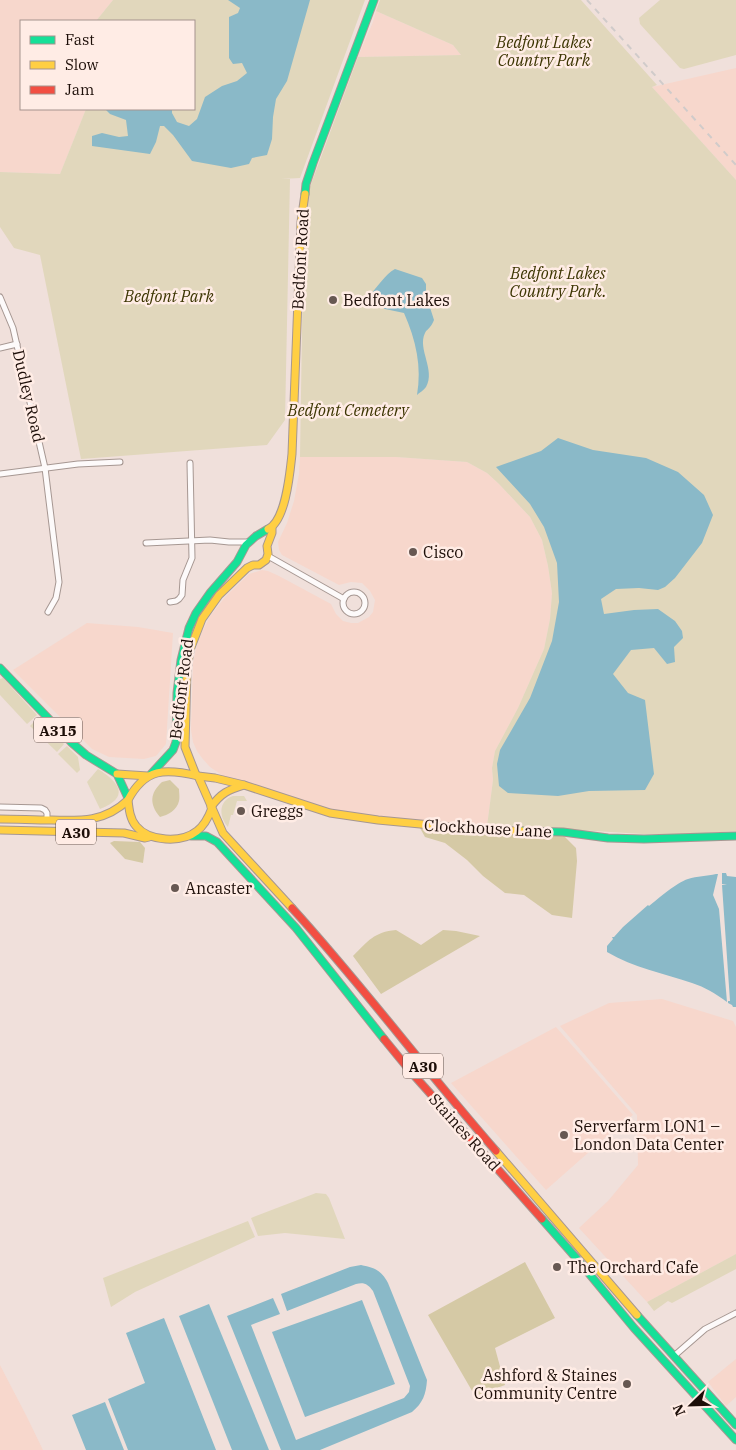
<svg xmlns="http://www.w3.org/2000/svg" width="736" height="1450" font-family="'IBM Plex Serif',serif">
<rect width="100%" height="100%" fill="#f0e0db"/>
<g fill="#f7d7cc">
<polygon points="0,0 113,0 96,21 21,21 21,109 86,109 60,174 0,172"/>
<polygon points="376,11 453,45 461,55 358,57 373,22"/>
<polygon points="736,68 736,180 652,87"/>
<polygon points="300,457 396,457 467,462 487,473 499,484 530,517 542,540 548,566 552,593 550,619 544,649 518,708 495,751 492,768 493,780 487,826 349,820 309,810 238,786 210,767 202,758 197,751 193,742 191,730 193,663 196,648 202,632 210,616 226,596 249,574 262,570 268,571 279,576 331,604 336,614 343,621 351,623 358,623 369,617 373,612 375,600 370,591 362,583 351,582 339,585 282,555 279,550 278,542 287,523 294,501 299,474"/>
<polygon points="87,623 138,627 173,633 166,744 156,756 144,759 109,757 92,749 13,670"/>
<polygon points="662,999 733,1021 736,1027 736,1254 647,1302 579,1228 608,1201 638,1165 637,1115 560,1026 609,1003"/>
<polygon points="556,1027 633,1115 606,1137 546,1190 451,1083"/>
<polygon points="736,1359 736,1397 726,1406 708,1382"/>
<polygon points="0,1365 27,1417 43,1450 0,1450"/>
</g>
<g fill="#e1d7bc">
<polygon points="113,0 365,0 300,178 281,179 290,179 285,420 267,445 81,459 40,255 14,248 0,227 0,172 60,174 86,109 194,109 194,21 96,21"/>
<polygon points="380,0 581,0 657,85 652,87 736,180 736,831 691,834 643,834 562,829 487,826 493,780 492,768 495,751 518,708 544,649 550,619 552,593 548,566 542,540 530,517 499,484 487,473 467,462 396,457 300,457 304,203 358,57 461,55 453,45 376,11"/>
<polygon points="660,0 736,0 736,55 684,69 680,68 640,24 639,18"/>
<polygon points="3,678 37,715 27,724 0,695 0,679"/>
<polygon points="38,718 64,744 57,752 30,726"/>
<polygon points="67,746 78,757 80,770 77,773 58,754"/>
<path d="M98 769C120 783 130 797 100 809L87 782Z"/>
<path d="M233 796H244L247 801H237L233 815H231L228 827C219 817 218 801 233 796Z"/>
<polygon points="316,1193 326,1194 329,1198 345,1239 285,1233 258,1236 251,1218"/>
<polygon points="248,1221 255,1237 135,1292 111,1307 103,1278"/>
<polygon points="736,1254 736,1269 672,1303 668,1301 654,1311 647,1302"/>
</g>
<g fill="#d5c9a5">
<path d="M170 780 179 789C179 792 180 798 179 801 177 810 168 815 160 817 149 804 150 793 162 782Z"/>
<polygon points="420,828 564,836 576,848 577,861 572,918 552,915 524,895 505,893 483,876 467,860 445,843 425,837"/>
<polygon points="114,841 140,842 145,848 143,863 125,859 110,843"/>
<path d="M396 930 421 945 443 930 456 931 480 936 381 994 353 956C368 941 374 932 396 930Z"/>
<polygon points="525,1262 555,1318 495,1348 505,1385 475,1396 428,1315"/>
</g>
<g fill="#8ab9c8">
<polygon points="228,0 310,0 287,81 276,99 273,117 272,139 267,155 252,158 249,164 231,168 192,161 173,135 164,126 160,126 156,142 150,154 92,146 92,136 102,133 119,137 128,136 126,120 110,114 106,110 106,109 172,109 172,113 177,122 189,126 197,119 205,97 222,86 237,81 247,73 242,63 233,64 229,58 229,17 238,13 240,8"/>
<path d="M395 269 422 278 426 284V295L434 320C433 322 432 325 430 327 429 329 426 330 425 333 417 349 436 370 426 387 424 390 419 393 417 395 422 367 416 340 404 313L385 309 371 302 369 296C377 288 385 274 395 269Z"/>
<polygon points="558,438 593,450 646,458 678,472 704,495 713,515 702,543 675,578 665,587 658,590 639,588 616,589 601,599 604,614 634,610 658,609 675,621 682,631 683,638 674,647 675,662 667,664 654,648 631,650 613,674 628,693 645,700 654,774 645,790 589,791 558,796 508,793 499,786 497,764 500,750 530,698 552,641 559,602 557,563 544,527 530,504 496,467 541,451"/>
<polygon points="722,873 726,873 727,876 736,877 736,1007 733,1007 732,1005 728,1003 728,1001 730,1001 722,885 727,884 722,884"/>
<path d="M716 874H718L713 895 719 909 727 1002C716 994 705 987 692 983 663 973 634 968 607 952V946L613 939 612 937H614L623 927 648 905 649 906C659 898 676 883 688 879 697 876 707 876 716 874Z"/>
<path d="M361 1265C375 1268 381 1270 388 1283L427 1380C426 1394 423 1403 412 1412L320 1450H281L227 1316 273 1298 280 1314 251 1325 296 1440 404 1398 409 1392 410 1386 373 1291C368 1284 364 1282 356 1284L287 1311 281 1294 350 1267Z"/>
<polygon points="362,1300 395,1384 305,1417 272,1332"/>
<polygon points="209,1304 269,1450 232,1450 179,1316"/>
<polygon points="164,1318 216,1450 128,1450 108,1399 145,1383 126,1333"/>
<polygon points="105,1402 124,1450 86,1450 72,1415"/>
</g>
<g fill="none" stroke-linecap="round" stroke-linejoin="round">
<g stroke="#a69792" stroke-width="7">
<g id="street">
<polyline points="0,297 13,328 45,468 59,582 56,598 48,612"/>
<polyline points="0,348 17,344"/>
<polyline points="0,474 78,464 120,462"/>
<polyline points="146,543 210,540 229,542 248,542"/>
<polyline points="268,556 344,599"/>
<circle cx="354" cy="603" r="11"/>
<polyline points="170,602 176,601 179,599 182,595 183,580 192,558 190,463"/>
<polyline points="0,807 41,808 45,810 47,813 47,820"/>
<polyline points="674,1356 705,1329 736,1313"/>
</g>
</g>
<g stroke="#a69792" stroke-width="9">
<g id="fast">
<polyline points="305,194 306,184 313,163 374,0"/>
<polyline points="0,668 71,742 86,755 117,774 128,798"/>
<polyline points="151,774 173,750 176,742 177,693 181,660 189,628 196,613 210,593 237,562 246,545 256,536 268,529"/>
<polyline points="522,831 563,832 608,838 644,839 736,836"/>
<polyline points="191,836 206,836 217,842 296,928 384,1039"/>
<polyline points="542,1219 577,1259 634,1328 736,1440"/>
<polyline points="637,1315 736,1425"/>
</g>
</g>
<g stroke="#a69792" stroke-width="9">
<g id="slow">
<path d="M268 529C286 521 290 472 292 454L301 222 305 194"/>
<polyline points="117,774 148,776"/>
<polyline points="196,775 185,747 187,670 190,650 202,619 219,595 247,568 253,565 259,565 266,560 268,554 267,546 272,533 272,527"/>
<polyline points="198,776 215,778 244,785 330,813 378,820 484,830 522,831"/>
<path d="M211 807C221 793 228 790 244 785"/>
<path d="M212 808C209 816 205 825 197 831 182 843 149 842 136 826 130 819 129 809 128 800 145 768 165 768 198 776L223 833 292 908"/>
<path d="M0 819C17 819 34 820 51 820 81 821 105 822 128 800"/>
<polyline points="0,830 124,833 145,838 149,837"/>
<polyline points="496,1151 637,1315"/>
</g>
</g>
<g stroke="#a69792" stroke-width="9">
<g id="jam">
<path d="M292 908C363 986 426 1071 496 1151"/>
<polyline points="384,1039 411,1072 542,1219"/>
</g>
</g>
<use href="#street" stroke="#fdfafa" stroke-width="5"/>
<use href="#fast" stroke="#16e098" stroke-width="7"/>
<use href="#slow" stroke="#ffcf43" stroke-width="7"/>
<use href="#jam" stroke="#f24e42" stroke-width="7"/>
<polyline stroke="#d0cbca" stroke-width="2" stroke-dasharray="6 6" stroke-linecap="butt" points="587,0 736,165"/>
</g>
<g fill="#675852" stroke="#ffece5" stroke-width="2">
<circle cx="333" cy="300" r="5"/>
<circle cx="413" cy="552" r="5"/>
<circle cx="241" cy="811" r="5"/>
<circle cx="175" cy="888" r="5"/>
<circle cx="564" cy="1135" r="5"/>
<circle cx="557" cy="1267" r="5"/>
<circle cx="627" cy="1384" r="5"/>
</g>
<g text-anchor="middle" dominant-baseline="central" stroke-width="5" stroke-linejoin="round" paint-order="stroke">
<g fill="#ffece5" stroke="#61514a" stroke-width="1">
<rect x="34" y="717.5" width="48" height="25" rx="4"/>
<rect x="56" y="819.5" width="40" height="25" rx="4"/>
<rect x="403" y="1053.5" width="40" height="25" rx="4"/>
</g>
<g font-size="15" font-weight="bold" fill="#1d0e08">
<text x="58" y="730">A315</text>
<text x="76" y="832">A30</text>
<text x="423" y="1066">A30</text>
</g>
<g font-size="16" font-style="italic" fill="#3c3502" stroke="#ffece5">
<text x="544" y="42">Bedfont Lakes<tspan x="544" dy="18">Country Park</tspan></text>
<text x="558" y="273">Bedfont Lakes<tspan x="558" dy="18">Country Park.</tspan></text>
<text x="169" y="296">Bedfont Park</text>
<text x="348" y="410">Bedfont Cemetery</text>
</g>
<g font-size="16" fill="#1d0e08" stroke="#ffece5">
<text transform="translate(300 259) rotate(-87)">Bedfont Road</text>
<text transform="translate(29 396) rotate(77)">Dudley Road</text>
<text transform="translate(181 689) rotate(-83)">Bedfont Road</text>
<text transform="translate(488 828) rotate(3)">Clockhouse Lane</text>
<text transform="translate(465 1132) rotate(48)">Staines Road</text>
</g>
<g font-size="16" fill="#1d0e08" stroke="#ffece5" text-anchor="start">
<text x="343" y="300">Bedfont Lakes</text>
<text x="423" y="552">Cisco</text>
<text x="251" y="811">Greggs</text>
<text x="185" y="888">Ancaster</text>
<text x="574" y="1126">Serverfarm LON1 –<tspan x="574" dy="18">London Data Center</tspan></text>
<text x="567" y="1267">The Orchard Cafe</text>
<text x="617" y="1375" text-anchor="end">Ashford &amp; Staines<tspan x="617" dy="18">Community Centre</tspan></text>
</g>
</g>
<rect x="20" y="20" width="175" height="90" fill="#ffece5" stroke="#a5938d"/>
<rect x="30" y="36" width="25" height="8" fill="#16e098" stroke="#a5938d"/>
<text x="65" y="45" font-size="15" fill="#1d0e08">Fast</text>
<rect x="30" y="61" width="25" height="8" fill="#ffcf43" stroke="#a5938d"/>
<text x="65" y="70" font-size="15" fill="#1d0e08">Slow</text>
<rect x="30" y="86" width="25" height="8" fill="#f24e42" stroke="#a5938d"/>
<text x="65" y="95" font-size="15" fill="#1d0e08">Jam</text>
<g transform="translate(691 1405) rotate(247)" stroke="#ffece5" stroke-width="4" paint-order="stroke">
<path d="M0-4L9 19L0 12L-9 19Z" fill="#1d0e08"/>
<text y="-8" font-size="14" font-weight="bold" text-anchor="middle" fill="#1d0e08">N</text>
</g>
</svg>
